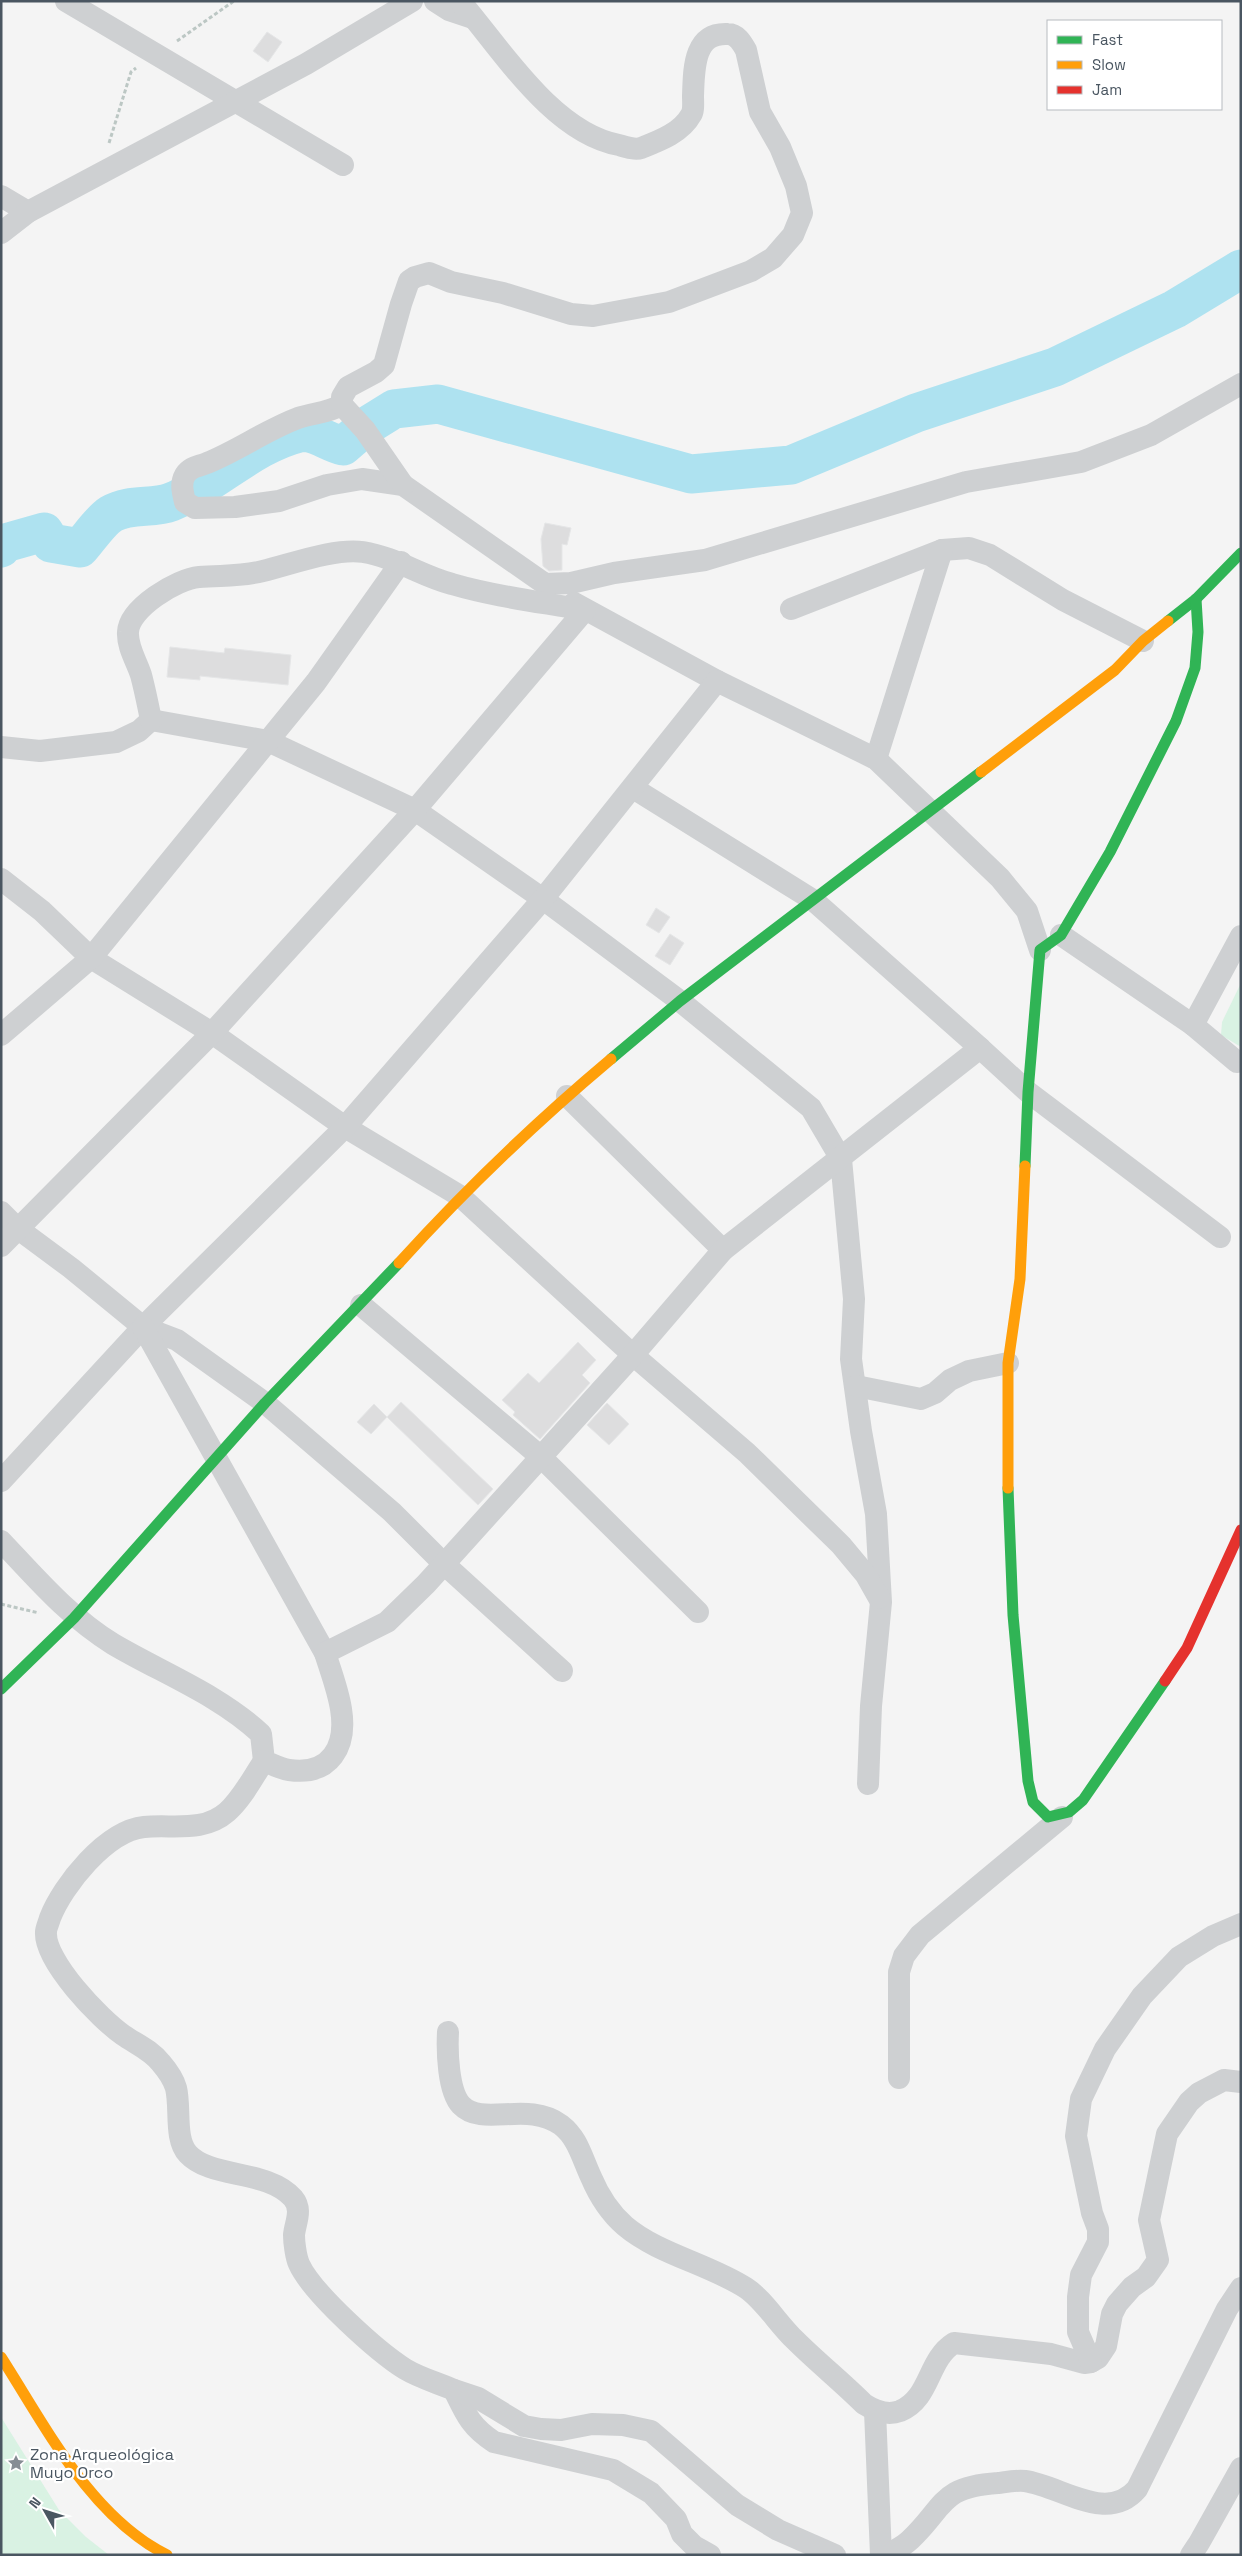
<svg xmlns="http://www.w3.org/2000/svg" width="1242" height="2556" font-family="'Space Grotesk',sans-serif">
<rect width="100%" height="100%" fill="#f4f4f4"/>
<g fill="#d9f2e3">
<polygon points="1241,983 1241,1047 1221,1035 1222,1022"/>
<polygon points="1,2417 59,2510 86,2537 109,2555 1,2555"/>
</g>
<g fill="none" stroke-linecap="round" stroke-linejoin="round">
<path stroke="#aee2f0" stroke-width="39" d="M1 548 5 543 44 532 51 543 80 548C89 538 100 521 111 514 129 503 153 509 171 502 216 484 251 445 299 433 314 430 329 443 343 446L365 427 394 409 438 404 691 474 791 465 916 413 1055 367 1175 309 1241 269"/>
</g>
<g fill="#ddddde" stroke="#e5e6e7">
<polygon points="267,32 282,42 268,62 253,51"/>
<polygon points="545,523 571,528 567,545 562,544 562,570 549,571 543,566 541,539"/>
<polygon points="170,647 224,653 225,648 291,655 288,685 200,676 200,680 167,677"/>
<polygon points="656,908 670,917 659,933 646,925"/>
<polygon points="670,934 684,943 670,965 655,956"/>
<polygon points="578,1342 596,1360 582,1375 590,1383 540,1439 513,1415 515,1412 502,1400 528,1373 539,1383"/>
<polygon points="401,1402 493,1489 478,1505 387,1417"/>
<polygon points="607,1403 629,1424 609,1445 587,1425"/>
<polygon points="374,1404 387,1417 371,1434 357,1422"/>
</g>
<g fill="none" stroke-linecap="round" stroke-linejoin="round">
<g stroke="#bcc7c4" stroke-width="3" stroke-dasharray="4 2.5" stroke-linecap="butt">
<polyline points="177,41 234,1"/>
<polyline points="109,143 131,72 136,68"/>
<polyline points="1,1604 39,1613"/>
</g>
<g stroke="#ced0d2" stroke-width="22">
<polyline points="66,1 343,165"/>
<polyline points="435,1 449,10 473,18"/>
<polyline points="1,196 28,212"/>
<polyline points="1,233 28,212 306,64 412,1"/>
<path d="M342 405C327 413 313 413 298 418 266 430 239 450 207 463 198 467 191 466 185 475 180 484 183 493 185 502L195 508 235 507 279 501 327 485 362 479 403 485 545 584 571 583 614 573 705 560 966 482 1081 462 1151 435 1241 384"/>
<path d="M403 485 365 430 342 405V397L348 387 376 372 384 365 401 304 409 281 415 277 429 273 451 282 503 293 571 314 593 316 669 302 751 271 773 258 793 235 802 213 796 186 780 147 760 112 746 50C742 43 737 34 728 34 693 32 694 70 693 96 693 102 694 111 691 115 681 133 659 141 641 148 635 150 626 147 619 145 553 133 502 50 460 1"/>
<polyline points="574,603 717,681"/>
<polyline points="791,609 942,550 969,548 990,555 1063,600 1143,641"/>
<polyline points="151,720 268,741 415,810 543,899 680,1001 811,1108 841,1159 854,1299 851,1359 861,1431 876,1514 881,1602 871,1706 868,1784"/>
<polyline points="1,747 40,751 116,742 139,731 151,720"/>
<polyline points="876,759 942,550"/>
<polyline points="633,788 813,900 980,1048"/>
<polyline points="1,879 42,911 91,958 212,1033 345,1127 460,1196 633,1355 747,1453 841,1545 866,1575 879,1598"/>
<polyline points="1061,935 1193,1025 1237,1062"/>
<polyline points="1193,1025 1241,936"/>
<polyline points="1,1035 91,958 316,682 401,562"/>
<polyline points="567,1096 723,1250"/>
<polyline points="1,1212 17,1228 71,1268 143,1327 177,1340 265,1403 392,1512 443,1563 562,1671"/>
<path d="M1 1246 212 1033 415 810 585 610C541 602 496 597 452 584 421 576 395 557 363 552 334 548 292 564 263 571 240 577 222 575 199 577 177 579 129 608 128 632 127 647 137 662 141 675 145 690 148 705 151 720"/>
<polyline points="361,1305 541,1457 698,1612"/>
<polyline points="856,1386 921,1399 935,1393 950,1380 969,1371 1008,1363"/>
<polyline points="1,1481 143,1327 345,1127 543,899 717,681 876,759 1000,878 1027,911 1040,950"/>
<path d="M1 1541C36 1578 69 1617 113 1644 162 1673 218 1694 261 1734L264 1761C272 1764 281 1769 289 1770 331 1776 347 1746 341 1709 338 1690 331 1672 325 1653L143 1327"/>
<polyline points="325,1653 387,1622 426,1584 633,1355 723,1250 980,1048 1028,1092 1220,1237"/>
<path d="M264 1761C253 1777 242 1799 227 1812 203 1833 172 1824 144 1827 106 1831 63 1885 50 1918 49 1922 46 1928 46 1932 44 1961 100 2019 123 2035 136 2044 151 2050 161 2063 167 2070 174 2081 176 2088 181 2108 174 2139 188 2154 211 2179 267 2169 293 2198 303 2210 295 2223 294 2235 294 2243 296 2257 299 2264 312 2293 378 2352 405 2369 420 2378 438 2383 454 2390 466 2415 471 2427 494 2442L613 2470 651 2493 676 2519 682 2534 694 2546 710 2555"/>
<path d="M448 2032C447 2051 448 2091 461 2105 483 2128 527 2100 561 2125 578 2138 582 2158 591 2177 599 2196 610 2213 625 2226 658 2254 709 2264 746 2288 763 2299 779 2325 795 2340 817 2362 842 2382 864 2404 875 2411 887 2416 900 2411 931 2398 927 2360 954 2343L1051 2354 1084 2363 1091 2362 1098 2358 1106 2346 1112 2314 1117 2304 1132 2287 1146 2277 1158 2260 1149 2220 1167 2134 1189 2102 1199 2093 1224 2080 1241 2082"/>
<polyline points="899,2078 899,1972 904,1956 920,1935 1062,1817"/>
<polyline points="1091,2362 1078,2332 1078,2297 1081,2275 1098,2242 1098,2229 1092,2213 1076,2136 1081,2099 1105,2049 1142,1996 1179,1957 1213,1936 1241,1924"/>
<polyline points="454,2390 478,2398 524,2426 541,2429 561,2430 592,2424 623,2425 651,2431 737,2505 778,2530 835,2555"/>
<polyline points="875,2411 881,2555"/>
<path d="M888 2555C895 2550 904 2546 910 2540 946 2506 939 2487 998 2483 1006 2482 1016 2480 1025 2481 1061 2486 1107 2524 1137 2489L1227 2309 1241 2288"/>
<polyline points="1191,2555 1199,2543 1241,2468"/>
</g>
<g stroke="#30b455" stroke-width="11">
<polyline points="1168,621 1196,599 1241,553"/>
<polyline points="611,1059 680,1001 981,772"/>
<polyline points="1025,1166 1028,1092 1040,950 1061,935 1110,852 1176,721 1195,668 1198,632 1196,599"/>
<polyline points="1008,1488 1013,1615 1028,1781 1033,1802 1048,1817 1069,1812 1083,1800 1165,1681"/>
<polyline points="1,1689 74,1618 265,1403 399,1263"/>
</g>
<g stroke="#ff9f0a" stroke-width="11">
<polyline points="981,772 1115,670 1143,641 1168,621"/>
<path d="M399 1263C465 1190 536 1122 611 1059"/>
<polyline points="1008,1488 1008,1363 1020,1279 1025,1166"/>
<path d="M1 2357C46 2427 90 2516 167 2555"/>
</g>
<polyline stroke="#e5322d" stroke-width="11" points="1165,1681 1187,1648 1241,1530"/>
</g>
<defs>
<g id="sight-bare" transform="scale(1.35)"><path d="M0-6L1.8-2.2L6-1.7L2.9 1.2L3.7 5.4L0 3.3L-3.7 5.4L-2.9 1.2L-6-1.7L-1.8-2.2Z" fill="#868d94" stroke="#fff" stroke-width="2.5" paint-order="stroke"/></g>
</defs>
<g fill-rule="evenodd">
<use href="#sight-bare" x="16" y="2463"/>
</g>
<g text-anchor="middle" dominant-baseline="central" stroke-width="4.5" stroke-linejoin="round" paint-order="stroke">
<g font-size="16" fill="#4a5661" stroke="#fff" text-anchor="start">
<text x="30" y="2454">Zona Arqueológica<tspan x="30" dy="18">Muyo Orco</tspan></text>
</g>
</g>
<rect width="1242" height="2556" fill="none" stroke="#4a5661" stroke-width="5"/>
<rect x="1047" y="20" width="175" height="90" fill="#ffffff" stroke="#b7bbc0"/>
<rect x="1057" y="36" width="25" height="8" fill="#30b455" stroke="#b7bbc0"/>
<text x="1092" y="45" font-size="15" fill="#4a5661">Fast</text>
<rect x="1057" y="61" width="25" height="8" fill="#ff9f0a" stroke="#b7bbc0"/>
<text x="1092" y="70" font-size="15" fill="#4a5661">Slow</text>
<rect x="1057" y="86" width="25" height="8" fill="#e5322d" stroke="#b7bbc0"/>
<text x="1092" y="95" font-size="15" fill="#4a5661">Jam</text>
<g transform="translate(45 2511) rotate(309)" stroke="#ffffff" stroke-width="4" paint-order="stroke">
<path d="M0-4L9 19L0 12L-9 19Z" fill="#4a5661"/>
<text y="-8" font-size="14" font-weight="bold" text-anchor="middle" fill="#4a5661">N</text>
</g>
</svg>
